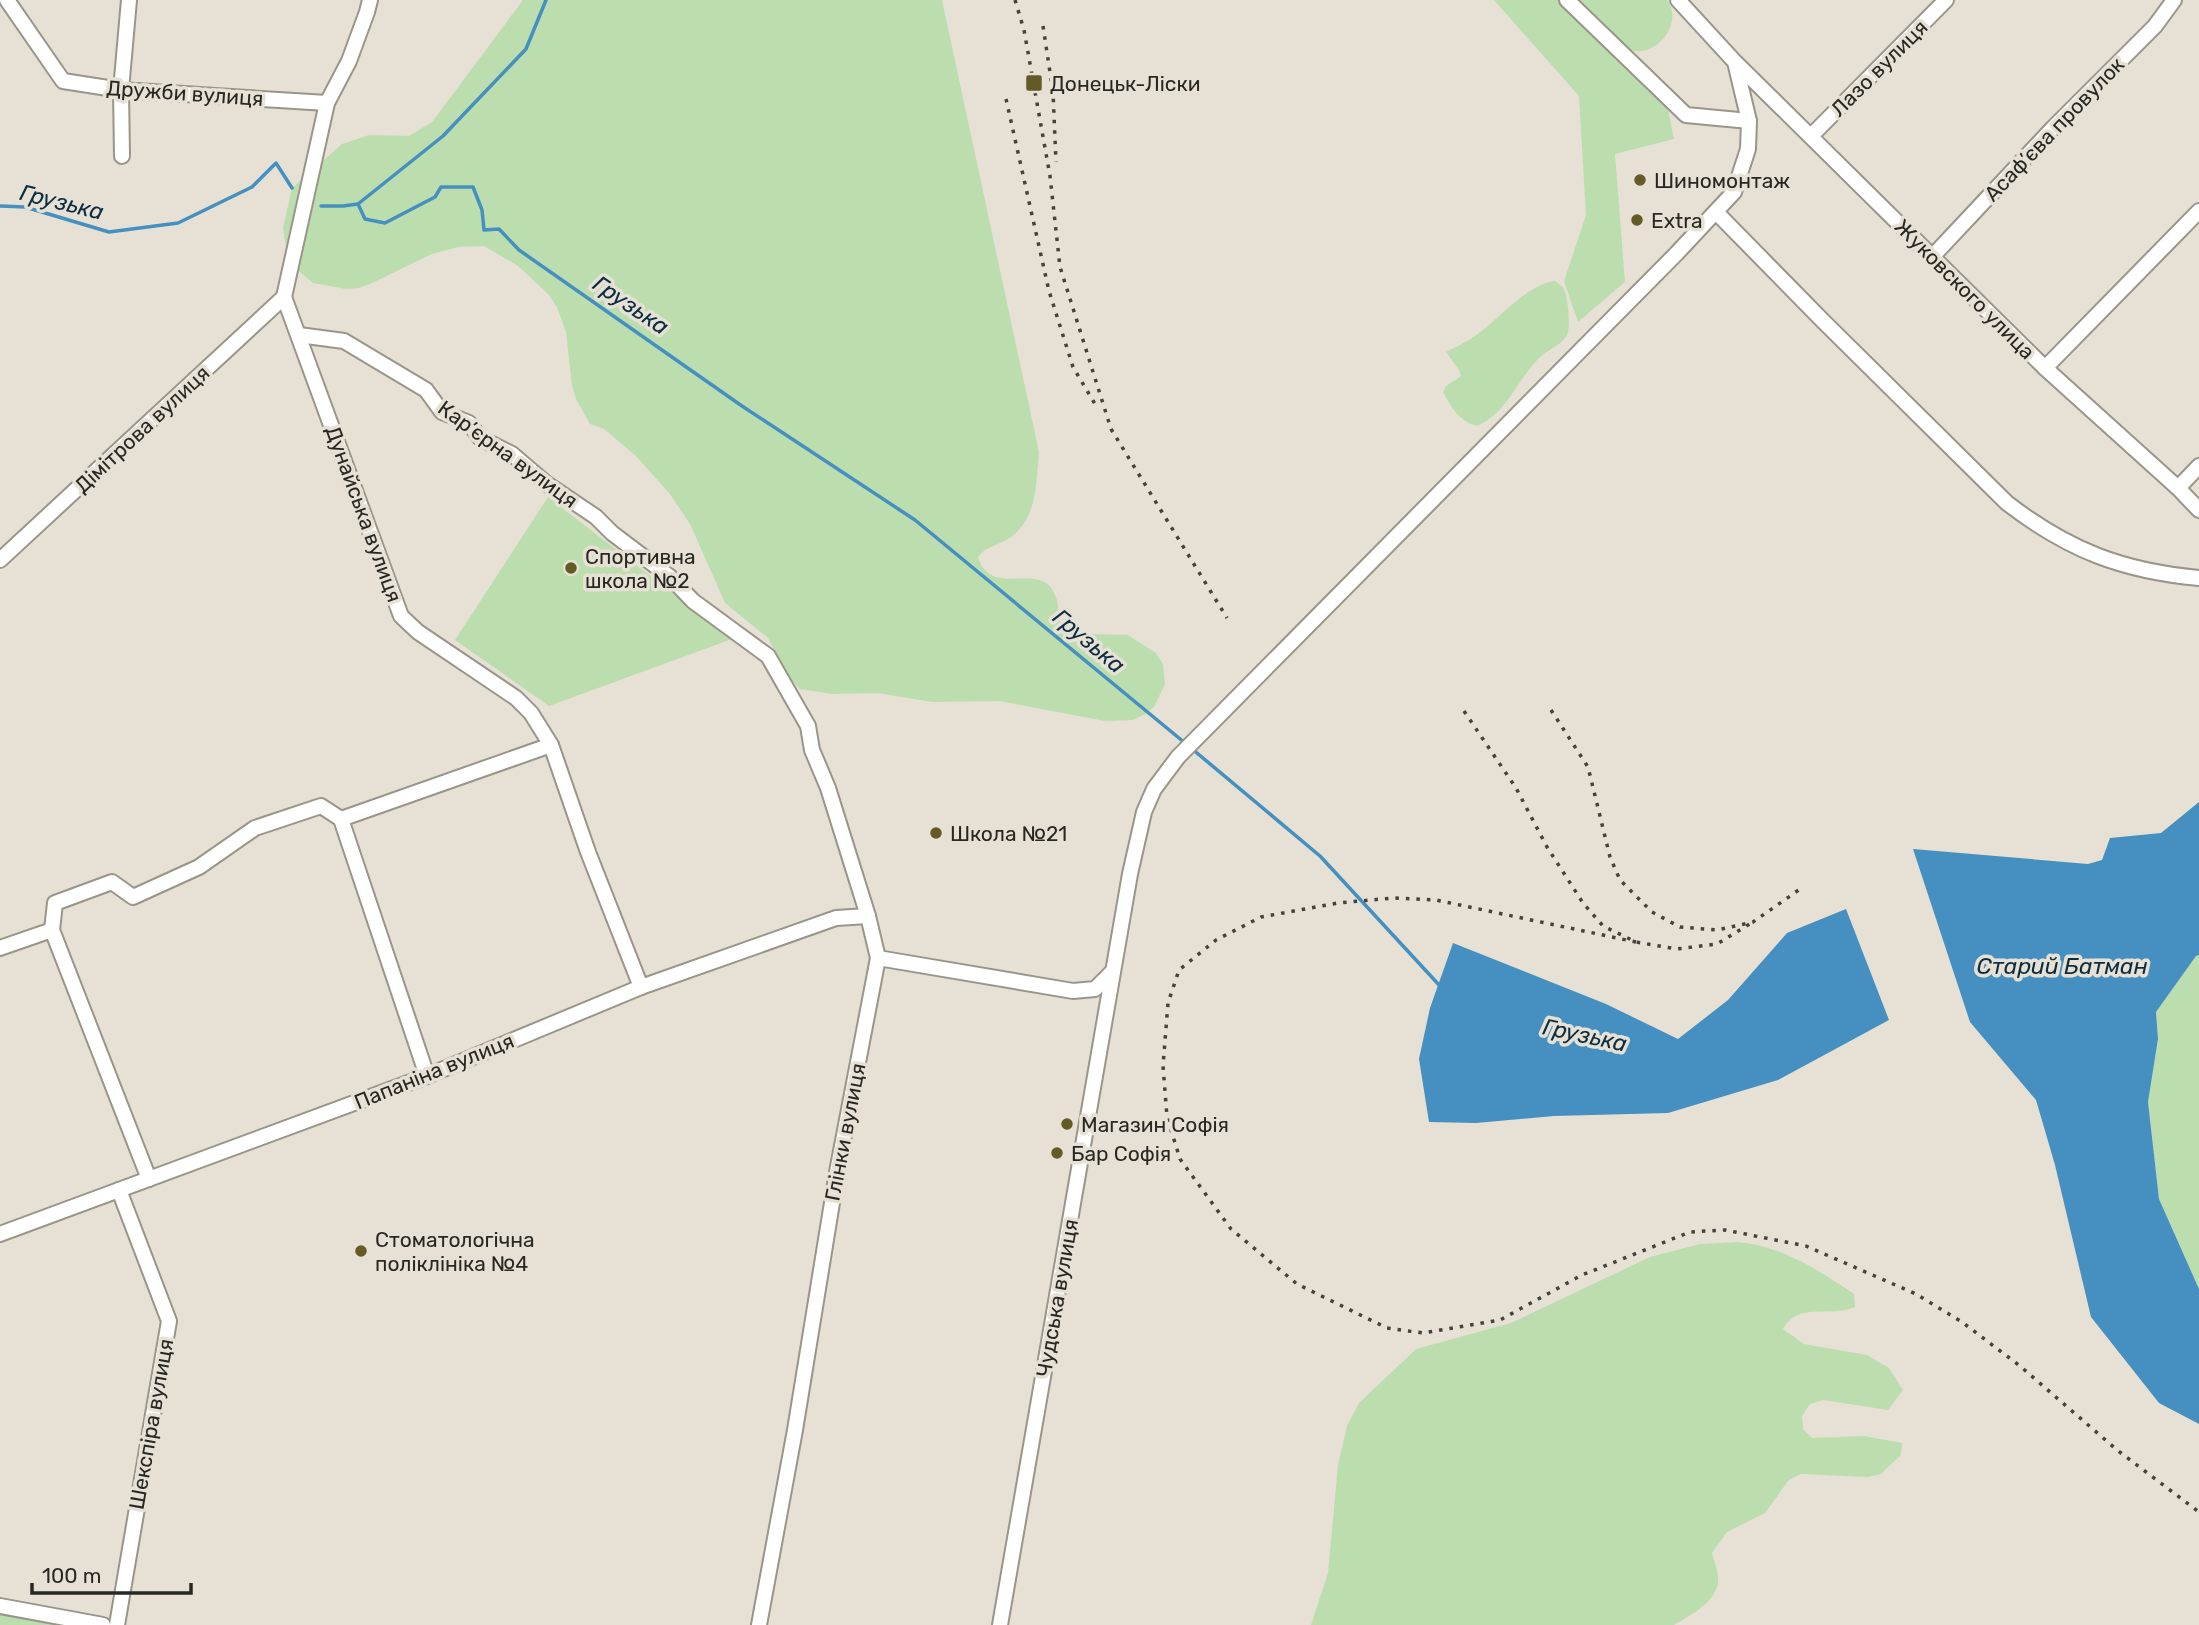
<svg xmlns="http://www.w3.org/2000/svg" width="2199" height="1625" font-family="Rubik,sans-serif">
<rect width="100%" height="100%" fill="#e6e1d4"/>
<g fill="#bcdeaf">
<path d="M523 0H942L1039 452C1036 482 1038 517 1011 537 1000 545 986 546 978 557 990 600 1042 559 1055 595 1059 603 1058 614 1060 622L1071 629 1092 634 1128 635 1156 653 1163 664 1165 684 1154 707 1144 715 1132 720 1105 721 999 701 932 702 877 693 832 694 800 689 790 679 768 638 725 603 690 524 670 494 636 456 604 429 590 424 576 399 572 386 566 332 557 307 549 295 518 266 484 246 458 247 432 254 372 283 359 288 346 289 313 283 293 266 287 254 283 228 292 188 342 144 369 135 409 136 432 122Z"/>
<polygon points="1494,0 1562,0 1667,105 1674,139 1615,154 1625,282 1578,322 1564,281 1586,215 1579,96"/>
<path d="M1578 0H1667C1685 23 1654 61 1628 49Z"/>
<path d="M1555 281C1556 282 1562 286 1563 287 1568 295 1571 327 1567 335 1561 346 1547 350 1538 359 1517 381 1506 414 1477 426 1460 422 1451 407 1443 392L1446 386 1461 376 1459 370 1446 352C1456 347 1466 342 1475 336 1498 320 1527 284 1555 281Z"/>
<polygon points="548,497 732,639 549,706 455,640"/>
<polygon points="2199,955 2199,1289 2159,1199 2148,1102 2158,1039 2156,1012 2196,956"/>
<path d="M1738 1242C1782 1246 1818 1270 1854 1294L1855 1307C1829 1318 1799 1301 1783 1329L1804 1344 1867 1355 1889 1368 1903 1390 1888 1410 1823 1400 1810 1404 1802 1416 1803 1429 1812 1438 1864 1436 1902 1443 1901 1455 1881 1474 1868 1477 1800 1474 1788 1481 1765 1513 1727 1532 1712 1553C1714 1560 1717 1568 1718 1576 1721 1600 1691 1615 1674 1625H1311L1328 1573 1338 1465 1347 1426 1359 1403 1416 1349 1511 1323 1650 1257 1700 1244Z"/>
<polygon points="0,1613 64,1625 0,1625"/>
</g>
<g fill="#4590c0">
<polygon points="2199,802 2199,955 2196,956 2156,1012 2158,1039 2148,1102 2159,1199 2199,1289 2199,1424 2159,1403 2091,1317 2055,1165 2036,1100 1970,1022 1913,849 2088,864 2102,860 2110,838 2161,833"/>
<polygon points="1846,909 1889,1020 1778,1080 1668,1113 1554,1116 1476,1123 1429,1122 1419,1059 1430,1008 1453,943 1606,1004 1678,1039 1728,1000 1787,933"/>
</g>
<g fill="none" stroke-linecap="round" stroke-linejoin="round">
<g stroke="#4590c0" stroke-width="3.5">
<polyline points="358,204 443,136 526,49 546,0"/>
<polyline points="0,206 25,207 109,232 178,223 252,187 276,163 292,188"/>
<polyline points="321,206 343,206 358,204 365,219 385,223 435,197 441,187 473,187 482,210 484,230 499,229 519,250 742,406 915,520 1185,743"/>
<polyline points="1191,748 1320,856 1440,986"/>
</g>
<g stroke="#9a9589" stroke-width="18">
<g id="minor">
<polyline points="7,0 63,81 121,90 327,103"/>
<polyline points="1567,0 1686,115 1749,121"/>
<polyline points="1736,63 2045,368 2178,488 2199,510"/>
<polyline points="1812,135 1946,0"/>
<polyline points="122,156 121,90 129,0"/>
<path d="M1716 212 1823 321 2007 503C2068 550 2122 571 2199 578"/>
<polyline points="1932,257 2053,128 2155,26 2174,0"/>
<polyline points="284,297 401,616 418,632 516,698 531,713 551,745 588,852 641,987"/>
<polyline points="284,297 327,103 349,61 367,12 370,0"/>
<polyline points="299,335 344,341 426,390 442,412 469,423 480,438 512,454 547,484 596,517 612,533 670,577 693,601 768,656 808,726 812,750 828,788 868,916 878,958 837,1172 795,1430 759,1625"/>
<polyline points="2045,368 2199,211"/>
<polyline points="2178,488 2199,466"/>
<polyline points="0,560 284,297"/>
<polyline points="341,819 427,1076"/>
<polyline points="341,819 551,745"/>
<polyline points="0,948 52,930"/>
<polyline points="878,958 1073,991 1095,989 1113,971"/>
<polyline points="149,1179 52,930 55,903 112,882 133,897 199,867 255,828 321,806 341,819"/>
<polyline points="0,1234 427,1076 641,987 836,918 868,916"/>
<polyline points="0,1606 103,1625"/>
<polyline points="117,1625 169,1321 119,1190"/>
<polyline points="1000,1625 1130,874 1144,812 1154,789 1178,757 1677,253 1734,192 1748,149 1749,121 1735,62 1678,0"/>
</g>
</g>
<use href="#minor" stroke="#fff" stroke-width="14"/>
<g stroke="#44423c" stroke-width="3.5" stroke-dasharray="3.5 7" stroke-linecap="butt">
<polyline points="1015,0 1024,30 1050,176 1060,267 1111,429 1227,618"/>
<polyline points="1043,26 1053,92 1056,162"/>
<polyline points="1006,99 1049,291 1073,367 1098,409"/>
<polyline points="1551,710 1588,767 1610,857 1620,880 1652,912 1680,927 1717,930 1753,922 1803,887"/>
<polyline points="1464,711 1516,788 1547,847 1583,903 1603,926 1636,942 1677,949 1717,944 1753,922"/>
<polyline points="1636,942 1436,900 1393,898 1338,903 1261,917 1216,940 1179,970 1168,1003 1163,1066 1167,1117 1180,1159 1231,1229 1297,1284 1387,1328 1423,1333 1500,1320 1582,1275 1690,1232 1725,1230 1806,1246 1916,1294 1962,1322 2020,1366 2117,1450 2199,1512"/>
</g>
</g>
<g fill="#635a26" stroke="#e6e1d4" stroke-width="2.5">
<rect x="1025" y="74" width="18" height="18" rx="3.5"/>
<circle cx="1640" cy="180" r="7"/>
<circle cx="1637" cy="220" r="7"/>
<circle cx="571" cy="568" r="7"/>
<circle cx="936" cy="833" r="7"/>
<circle cx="1067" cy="1124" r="7"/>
<circle cx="1057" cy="1153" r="7"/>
<circle cx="361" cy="1251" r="7"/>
</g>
<g text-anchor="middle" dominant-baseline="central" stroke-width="7" stroke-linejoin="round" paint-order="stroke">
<g font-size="21" fill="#292722" stroke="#e6e1d4">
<text transform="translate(1879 68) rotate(-45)">Лазо вулиця</text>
<text transform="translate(185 93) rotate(4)">Дружби вулиця</text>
<text transform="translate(2054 129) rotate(-46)">Асаф’єва провулок</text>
<text transform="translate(1965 289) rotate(45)">Жуковского улица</text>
<text transform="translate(142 429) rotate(-43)">Дімітрова вулиця</text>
<text transform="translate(508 454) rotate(36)">Кар’єрна вулиця</text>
<text transform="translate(364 514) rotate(70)">Дунайська вулиця</text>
<text transform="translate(434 1071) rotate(-22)">Папаніна вулиця</text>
<text transform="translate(845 1132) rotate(-79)">Глінки вулиця</text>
<text transform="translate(1057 1298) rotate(-80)">Чудська вулиця</text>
<text transform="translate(151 1424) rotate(-80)">Шекспіра вулиця</text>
</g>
<g font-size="21" fill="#292722" stroke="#e6e1d4" text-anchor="start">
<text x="1050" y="83">Донецьк-Ліски</text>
<text x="1654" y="180">Шиномонтаж</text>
<text x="1651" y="220">Extra</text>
<text x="585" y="556">Спортивна<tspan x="585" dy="24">школа №2</tspan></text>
<text x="950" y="833">Школа №21</text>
<text x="1081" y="1124">Магазин Софія</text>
<text x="1071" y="1153">Бар Софія</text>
<text x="375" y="1239">Стоматологічна<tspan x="375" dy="24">поліклініка №4</tspan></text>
</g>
<g font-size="23" font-style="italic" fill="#0b2c41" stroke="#e6e1d4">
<text transform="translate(62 202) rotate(14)">Грузька</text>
<text transform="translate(631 305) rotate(34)">Грузька</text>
<text transform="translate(1089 641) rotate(40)">Грузька</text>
<text x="2062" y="966">Старий Батман</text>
<text transform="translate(1585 1035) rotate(12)">Грузька</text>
</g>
</g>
<path d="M32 1583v10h159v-10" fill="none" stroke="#292722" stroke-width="3.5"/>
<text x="42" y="1583" font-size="21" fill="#292722" stroke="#e6e1d4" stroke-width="5" paint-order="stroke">100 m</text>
</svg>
